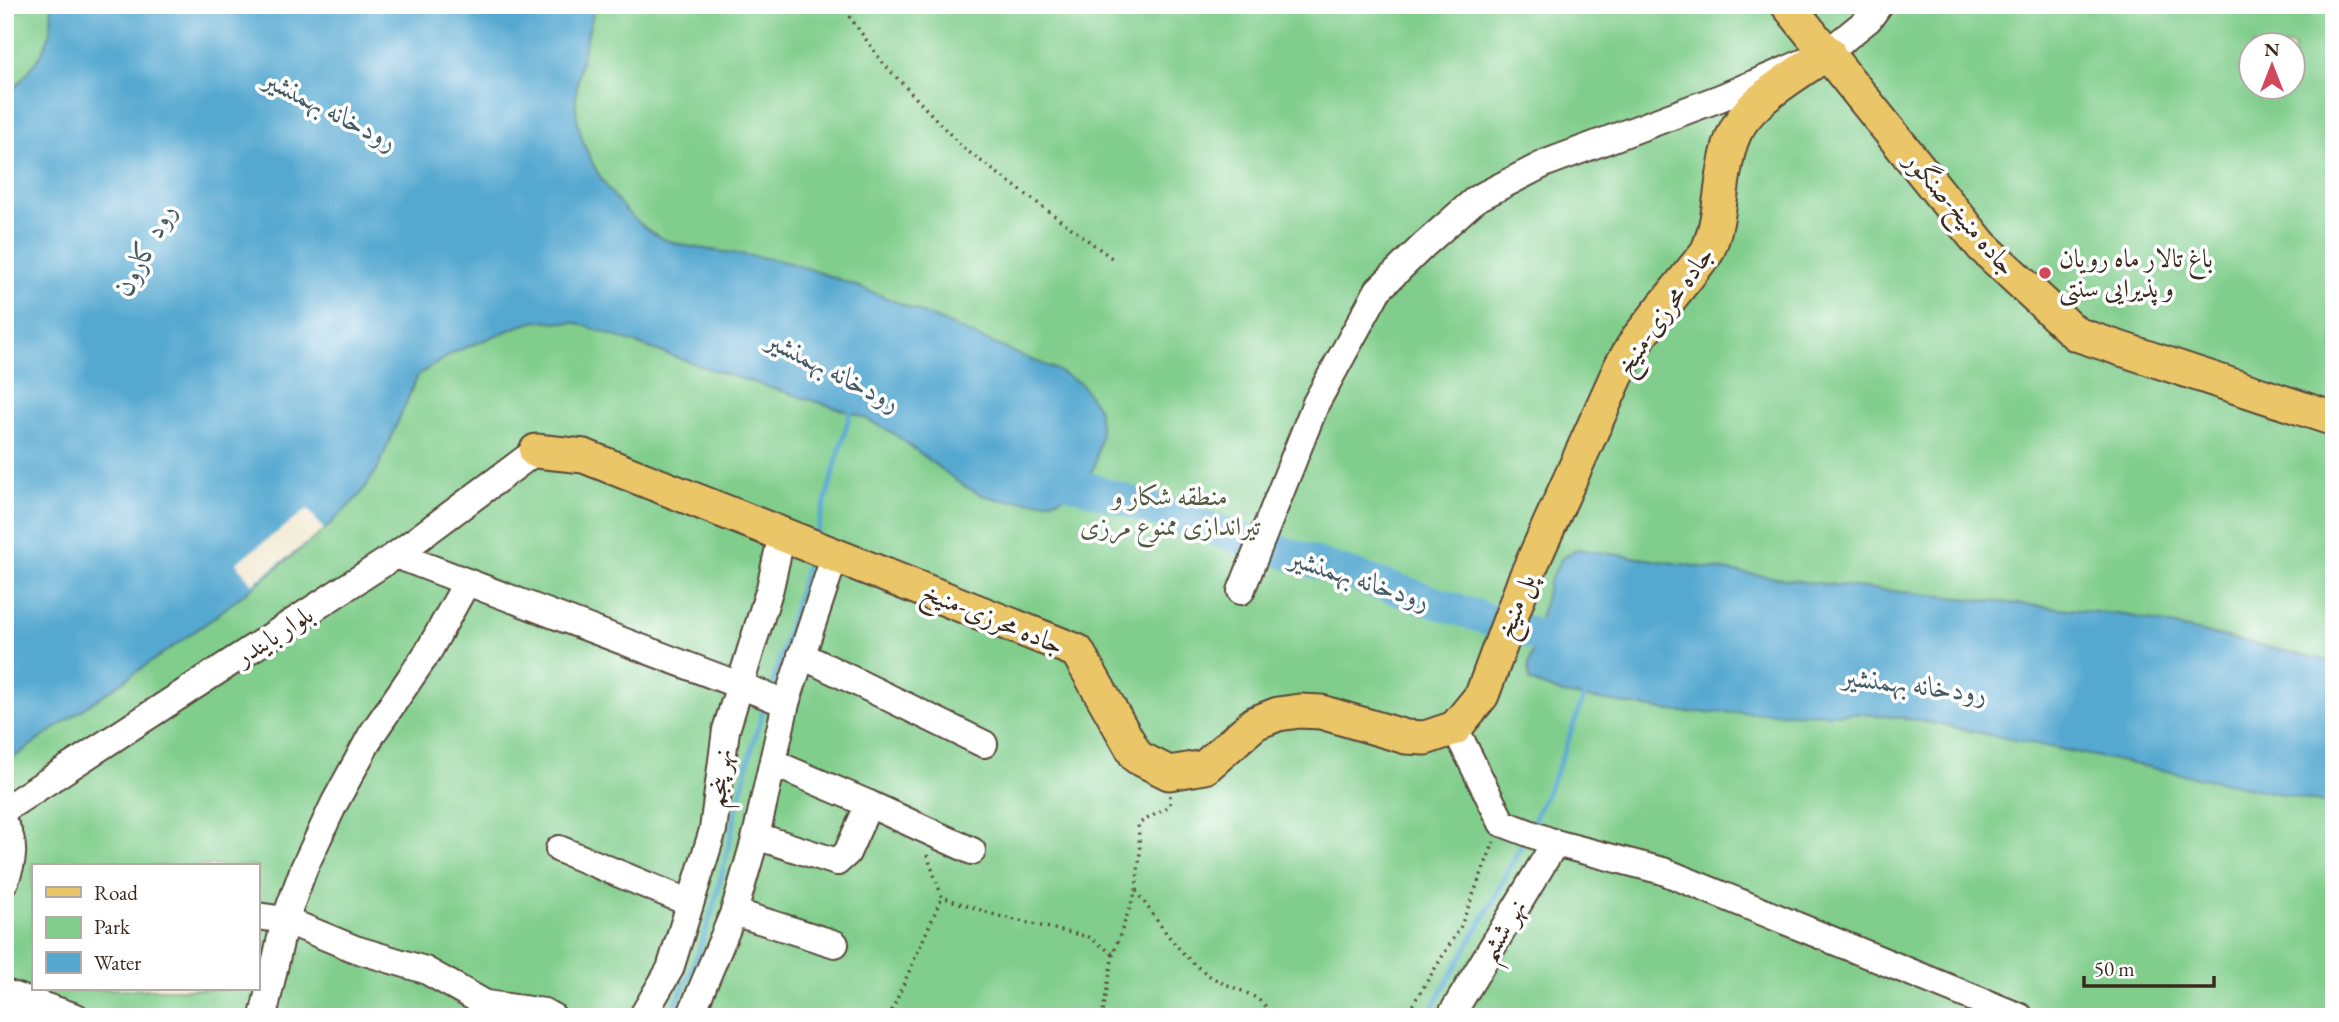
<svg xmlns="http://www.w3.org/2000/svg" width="2339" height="1022" font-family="'EB Garamond',Amiri,serif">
<rect width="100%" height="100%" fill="#fff"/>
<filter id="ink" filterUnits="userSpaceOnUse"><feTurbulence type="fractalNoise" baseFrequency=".0143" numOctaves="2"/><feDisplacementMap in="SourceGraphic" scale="14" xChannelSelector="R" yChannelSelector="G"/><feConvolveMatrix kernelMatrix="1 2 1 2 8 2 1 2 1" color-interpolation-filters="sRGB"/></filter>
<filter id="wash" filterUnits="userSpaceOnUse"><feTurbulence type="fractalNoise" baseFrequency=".00686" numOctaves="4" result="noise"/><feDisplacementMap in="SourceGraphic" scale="28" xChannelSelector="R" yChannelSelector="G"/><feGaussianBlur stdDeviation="1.57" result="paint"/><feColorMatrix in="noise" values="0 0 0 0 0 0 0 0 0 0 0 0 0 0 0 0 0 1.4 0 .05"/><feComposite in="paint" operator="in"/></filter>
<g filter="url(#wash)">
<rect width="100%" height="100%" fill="#f2e9d1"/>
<path fill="#81ce8c" stroke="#5e7c55" stroke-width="2" fill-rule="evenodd" d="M5 5H2334V1017H5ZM2252 46H2294V88H2252ZM33 866H257V989H33Z"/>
<g fill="#54a8d0" stroke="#486977" stroke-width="2">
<path d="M51 5H595C588 38 574 75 576 109 579 158 627 230 675 243 716 254 759 253 800 266 885 293 971 336 1055 369L1081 384 1098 408 1101 433 1095 465 1086 480 1074 491 1059 499 1041 502 1002 500 982 495 962 485 893 433 859 415 713 370 577 323 537 321 519 326 455 352 418 375 377 470 359 496 324 530 211 620 17 755 5 760V98C31 70 56 46 51 5Z"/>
<polygon points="1577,549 1806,582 2126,615 2334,662 2334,805 1912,719 1863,714 1677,712 1563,694 1530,681 1528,669 1549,582 1561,559"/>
</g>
<polygon fill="#f2e9d1" points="308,509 324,530 252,584 236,563"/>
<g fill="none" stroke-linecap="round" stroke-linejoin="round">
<g stroke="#54a8d0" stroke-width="5">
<polyline points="816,535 852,406"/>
<polyline points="771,689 809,558"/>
<polyline points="1532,824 1556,773 1586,691"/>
<path d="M668 1017C725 919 730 806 766 702"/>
<polyline points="1427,1017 1493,901 1524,840"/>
</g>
<polyline stroke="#54a8d0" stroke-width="32" points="1039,472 1545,638 1576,642"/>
</g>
</g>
<g filter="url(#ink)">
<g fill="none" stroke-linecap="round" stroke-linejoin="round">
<g stroke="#564739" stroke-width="30">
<g id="minor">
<polyline points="396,555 786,703"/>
<polyline points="467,582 428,652 372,734 334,804 304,868 285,920 355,949 425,970 486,1004 544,1012 553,1017"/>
<polyline points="1241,591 1316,403 1378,290 1424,245 1476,199 1546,163 1720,98 1828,52 1869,19 1879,5"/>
<polyline points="801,655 984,744"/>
<polyline points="1455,728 1502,823 1555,843 1663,871 2020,1017"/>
<polyline points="869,804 972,851"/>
<polyline points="5,809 396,555 536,451"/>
<path d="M5 826C16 844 13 862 5 881"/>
<polyline points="756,836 837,862 847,853 869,804 773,763"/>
<polyline points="559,849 690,903"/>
<polyline points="734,912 835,944"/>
<polyline points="257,916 285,920 263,1017"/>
<polyline points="5,993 76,1017"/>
<polyline points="642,1017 670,969 713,830 726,730 770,588 782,534"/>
<polyline points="690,1017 734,912 756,836 786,703 835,555"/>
<polyline points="1450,1017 1555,843"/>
</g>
</g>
<g stroke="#564739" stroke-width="37">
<g id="major">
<polyline points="1788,5 1982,246 2076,334 2334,419"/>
<path d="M536 451 584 456 1077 651 1137 757 1169 773 1205 767 1255 723 1278 714 1300 711 1321 712 1406 737 1425 738 1455 728 1482 695 1525 579 1621 366 1638 338 1707 252C1723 217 1719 178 1731 142 1743 102 1796 76 1828 52"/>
</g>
</g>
<g stroke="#564739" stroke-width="3.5" stroke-dasharray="2 5" stroke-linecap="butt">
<polyline points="841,5 883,63 962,147 1113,259"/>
<polyline points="927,855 942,897 998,916 1089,937 1113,954"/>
<path d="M1136 891C1159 922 1181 960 1215 979 1237 991 1261 993 1273 1017"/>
<polyline points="889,1017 942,897"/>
<polyline points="1099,1017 1103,1012 1113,954 1136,891 1140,852 1138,824 1170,806 1170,795"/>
<polyline points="1405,1017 1460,928 1494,842"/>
<polyline points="2092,1017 2204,1017"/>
</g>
<use href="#minor" stroke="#fff" stroke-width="26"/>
<use href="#major" stroke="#ebc669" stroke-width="33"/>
</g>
</g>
<circle fill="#d1495b" stroke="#fff" stroke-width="2.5" cx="2045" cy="273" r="7"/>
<g text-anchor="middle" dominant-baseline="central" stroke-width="7" stroke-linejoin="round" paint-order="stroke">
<g font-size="26" fill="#3b2a1e" stroke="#fff">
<text transform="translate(1961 213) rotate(49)">جاده منیخ-صنگور</text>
<text transform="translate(1664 310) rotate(-55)">جاده محرزی-منیخ</text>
<text transform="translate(1515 606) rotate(-69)">پل منیخ</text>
<text transform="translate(993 618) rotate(22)">جاده محرزی-منیخ</text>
<text transform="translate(274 635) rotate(-33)">بلوار بایندر</text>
<text transform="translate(719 778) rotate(-83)">نهر پنجم</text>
<text transform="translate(1502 930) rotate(-59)">نهر ششم</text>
</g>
<g font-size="26" fill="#3b2a1e" stroke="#fff" text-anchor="start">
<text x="2059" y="258">باغ تالار ماه رویان<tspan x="2059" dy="30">و پذیرایی سنتی</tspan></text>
</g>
<g font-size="26" fill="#505b3f" stroke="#fff">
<text x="1170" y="496">منطقه شکار و<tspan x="1170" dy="30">تیراندازی ممنوع مرزی</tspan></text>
</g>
<g font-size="28" font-style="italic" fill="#455c65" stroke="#fff">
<text transform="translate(331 109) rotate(27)">رودخانه بهمنشیر</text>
<text transform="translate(144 249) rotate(-62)">رود کارون</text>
<text transform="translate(834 370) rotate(27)">رودخانه بهمنشیر</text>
<text transform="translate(1360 578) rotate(18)">رودخانه بهمنشیر</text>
<text transform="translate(1915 684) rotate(7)">رودخانه بهمنشیر</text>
</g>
</g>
<rect width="2339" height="1022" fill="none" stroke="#fff" stroke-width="28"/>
<rect x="32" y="864" width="228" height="126" fill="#ffffff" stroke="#b1aaa5" stroke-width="2"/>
<rect x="46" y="887" width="35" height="10" fill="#ebc669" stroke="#b1aaa5" stroke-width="2"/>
<text x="94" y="900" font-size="21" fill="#3b2a1e">Road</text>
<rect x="46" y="917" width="35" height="21" fill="#81ce8c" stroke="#b1aaa5" stroke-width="2"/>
<text x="94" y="934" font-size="21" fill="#3b2a1e">Park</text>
<rect x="46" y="952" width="35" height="21" fill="#54a8d0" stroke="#b1aaa5" stroke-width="2"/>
<text x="94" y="970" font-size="21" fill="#3b2a1e">Water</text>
<g transform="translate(2272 66)"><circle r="33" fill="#ffffff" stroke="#b1aaa5" stroke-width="2"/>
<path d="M0-5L12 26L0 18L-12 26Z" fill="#d1495b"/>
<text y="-10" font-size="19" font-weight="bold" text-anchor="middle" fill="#3b2a1e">N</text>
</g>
<path d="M2084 976v10h130v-10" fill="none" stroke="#3b2a1e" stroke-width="3.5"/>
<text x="2094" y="976" font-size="21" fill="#3b2a1e" stroke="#ffffff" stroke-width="5" paint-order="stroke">50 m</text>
</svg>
